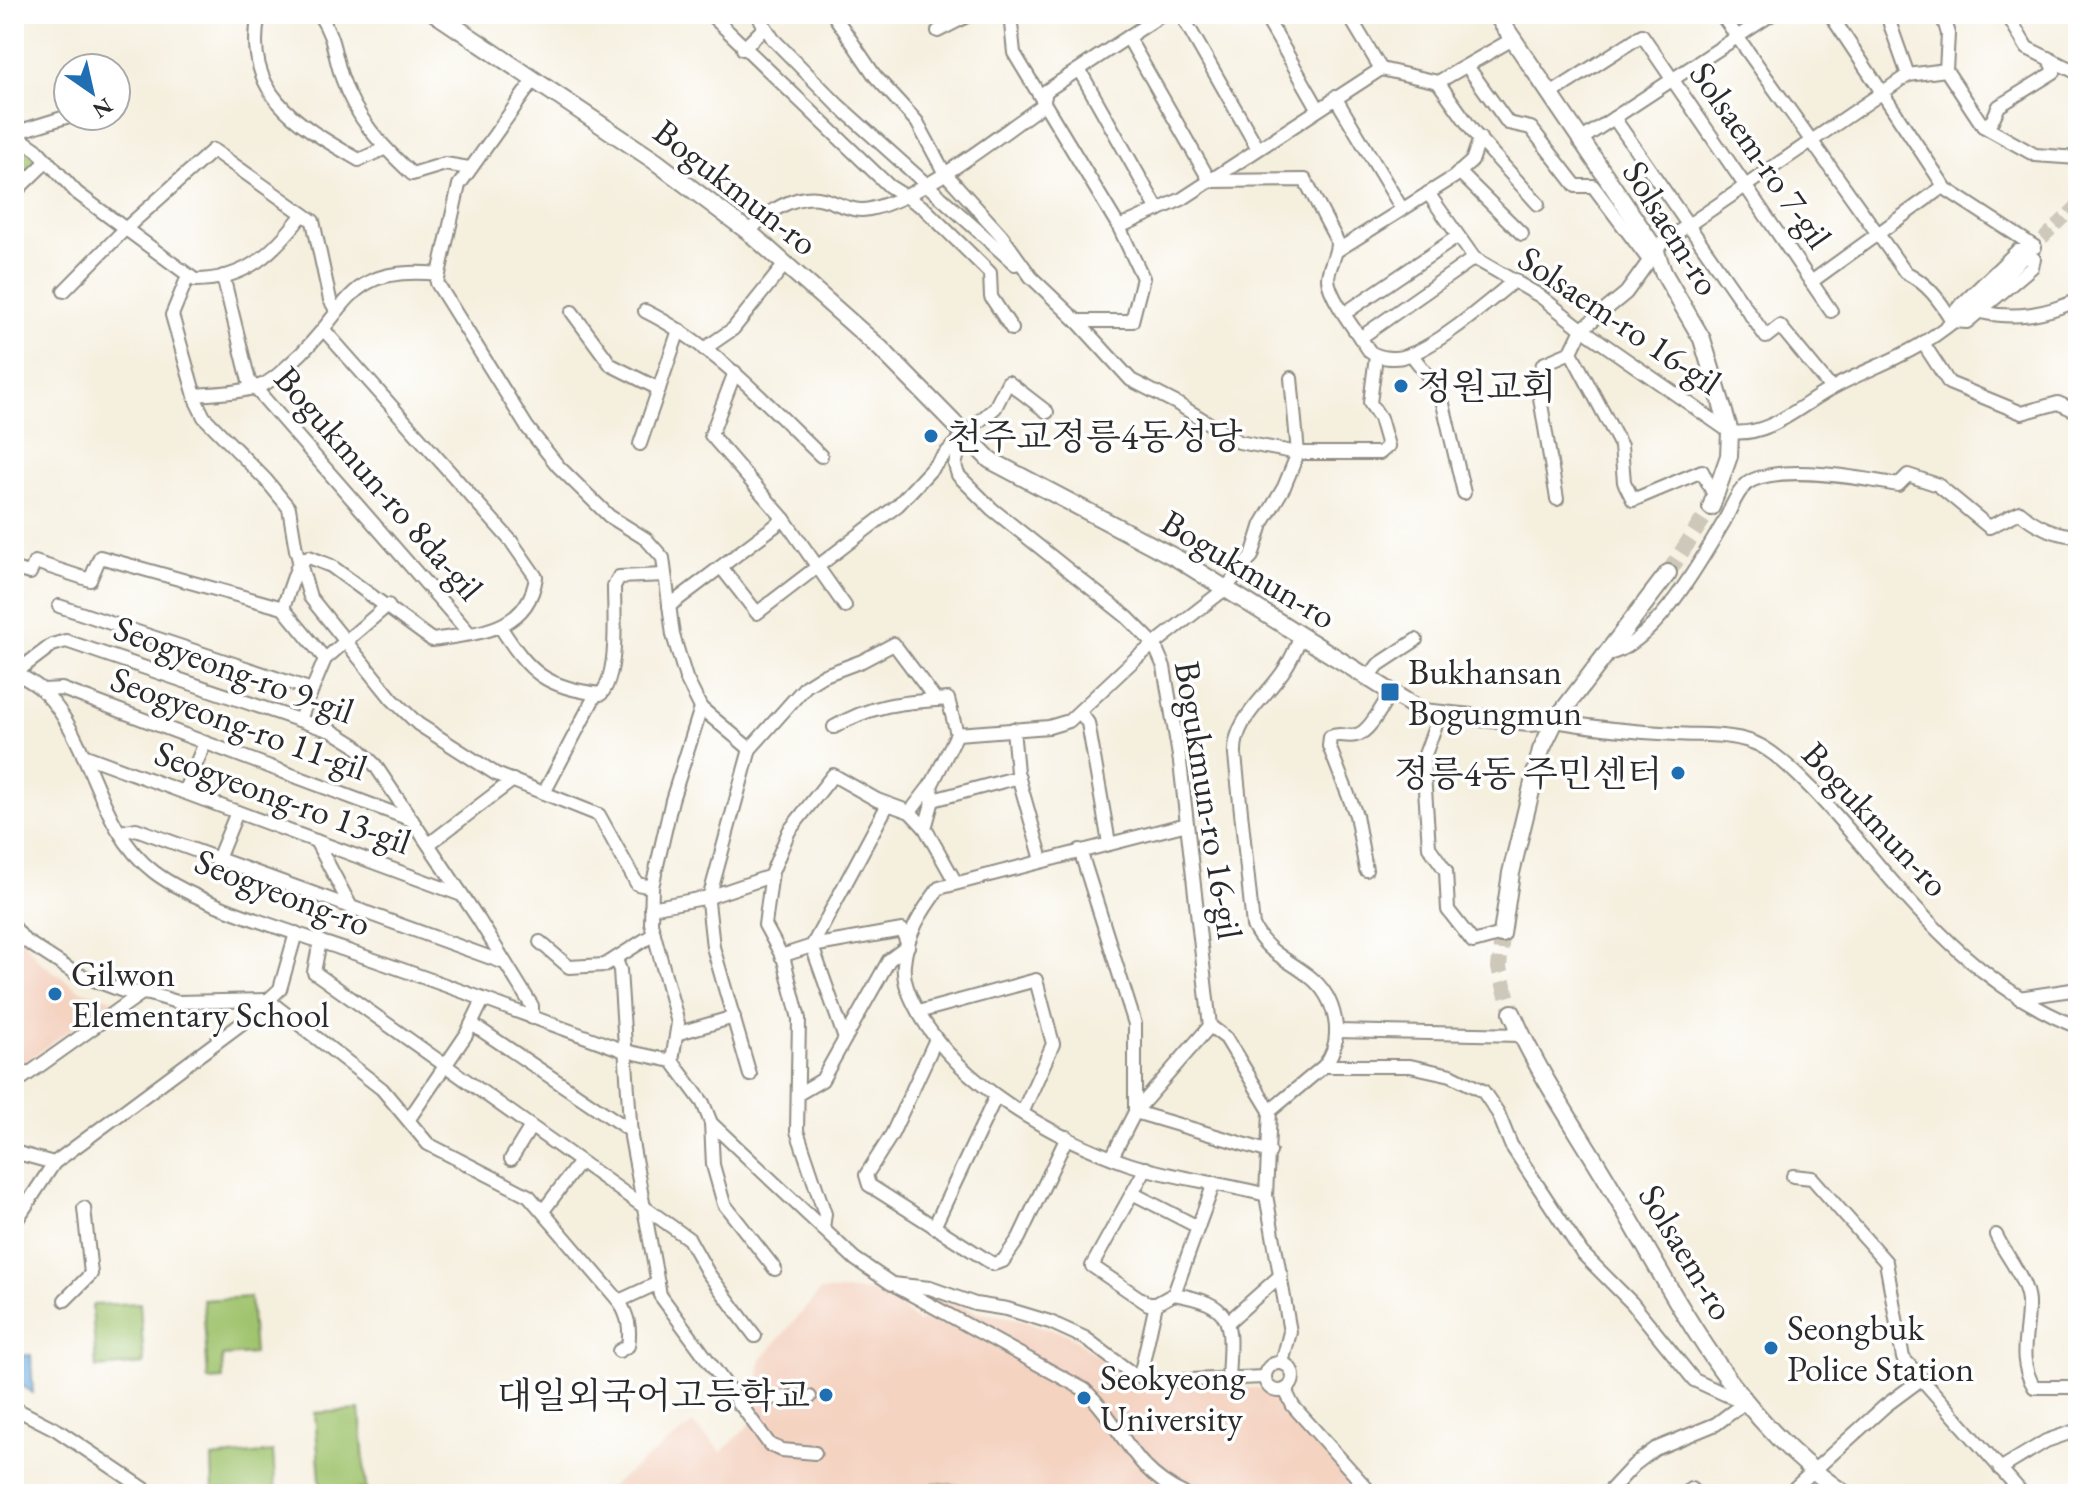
<svg xmlns="http://www.w3.org/2000/svg" width="2092" height="1508" font-family="'EB Garamond','Noto Serif KR',serif">
<rect width="100%" height="100%" fill="#fff"/>
<filter id="ink" filterUnits="userSpaceOnUse"><feTurbulence type="fractalNoise" baseFrequency=".0125" numOctaves="2"/><feDisplacementMap in="SourceGraphic" scale="16" xChannelSelector="R" yChannelSelector="G"/><feConvolveMatrix kernelMatrix="1 2 1 2 8 2 1 2 1" color-interpolation-filters="sRGB"/></filter>
<filter id="wash" filterUnits="userSpaceOnUse"><feTurbulence type="fractalNoise" baseFrequency=".006" numOctaves="4" result="noise"/><feDisplacementMap in="SourceGraphic" scale="32" xChannelSelector="R" yChannelSelector="G"/><feGaussianBlur stdDeviation="1.8" result="paint"/><feColorMatrix in="noise" values="0 0 0 0 0 0 0 0 0 0 0 0 0 0 0 0 0 1.4 0 .05"/><feComposite in="paint" operator="in"/></filter>
<g filter="url(#wash)">
<rect width="100%" height="100%" fill="#f5efde"/>
<g fill="#f4d3c1">
<polygon points="14,927 39,961 79,990 113,999 14,1070"/>
<polygon points="820,1291 884,1291 918,1323 937,1294 975,1312 1014,1318 1067,1334 1131,1380 1152,1387 1259,1388 1279,1403 1360,1494 615,1494 609,1487 693,1424 722,1452 757,1417 760,1361"/>
</g>
<g fill="#a0c46e" stroke="#66784c" stroke-width="2">
<polygon points="14,139 39,160 14,184"/>
<polygon points="250,1297 254,1354 222,1356 223,1379 208,1380 203,1300"/>
<polygon points="140,1303 144,1364 96,1368 92,1305"/>
<polygon points="360,1410 366,1489 321,1493 315,1413"/>
<polygon points="273,1452 276,1494 213,1493 212,1458"/>
<polygon points="934,1483 983,1488 982,1494 932,1494"/>
</g>
<polygon fill="#72b0e5" stroke="#4e6e88" stroke-width="2" points="31,1355 33,1393 14,1380 14,1356"/>
</g>
<g filter="url(#ink)">
<g fill="none" stroke-linecap="round" stroke-linejoin="round">
<polyline stroke="#cdc8ba" stroke-width="12" stroke-dasharray="12 6" stroke-linecap="butt" points="2030,251 2078,204"/>
<g stroke="#cdc8ba" stroke-width="16" stroke-dasharray="16 8" stroke-linecap="butt">
<polyline points="1668,573 1711,507"/>
<polyline points="1502,934 1499,968 1512,1013"/>
</g>
<g stroke="#908d84" stroke-width="16">
<g id="minor">
<path d="M259 14C242 95 299 125 359 160L384 149"/>
<path d="M319 14C335 39 333 51 342 78 356 119 382 146 412 174L445 164 469 168"/>
<polyline points="710,14 889,186 924,208 990,273 991,297 1012,329"/>
<polyline points="757,14 773,39 838,105 1015,264"/>
<polyline points="833,14 875,76 917,122 944,172 1001,235 1031,277 1077,321 1132,321 1143,278 1119,227 1014,53 1010,14"/>
<polyline points="1181,14 1257,147"/>
<polyline points="1264,14 1318,108"/>
<polyline points="1348,14 1381,69"/>
<path d="M1721 14 1905 272C1927 283 1940 300 1952 321"/>
<polyline points="1830,14 1946,189 2035,247"/>
<polyline points="1891,14 1890,24 1908,75"/>
<polyline points="1942,14 1948,34 1946,70"/>
<polyline points="2007,14 2027,48 2078,73"/>
<polyline points="938,31 971,14"/>
<path d="M1130 41 1210 181 1305 180 1337 241C1338 255 1328 266 1328 279 1329 298 1359 335 1370 352 1380 358 1395 360 1406 356 1438 346 1488 302 1515 280"/>
<polyline points="743,49 764,28"/>
<polyline points="1467,66 1508,123 1531,128 1576,186 1593,186 1648,259"/>
<polyline points="1081,73 1158,210"/>
<polyline points="533,81 459,185 437,283 527,427 558,466 609,516 646,539 663,558 673,635 686,678 701,708 672,800 652,887 651,923 678,1023 672,1061"/>
<polyline points="1438,82 1475,134 1538,204"/>
<polyline points="1549,95 1642,35 1831,311"/>
<polyline points="1335,97 1402,209"/>
<polyline points="1043,105 1046,91 1163,14"/>
<polyline points="1614,118 1766,337 1780,326 1831,388"/>
<polyline points="1983,126 1992,121 1999,106 2054,72 2049,58"/>
<polyline points="14,133 69,116"/>
<path d="M14 134 37 150 77 193 195 280C246 280 274 252 303 214"/>
<polyline points="1579,141 1772,14"/>
<polyline points="1459,172 1522,234"/>
<polyline points="14,193 47,161"/>
<path d="M1428 193 1474 258 1540 296 1582 329 1730 432C1768 437 1797 408 1829 390 1859 372 1893 362 1923 343 1963 318 1996 284 2030 251"/>
<polyline points="1119,227 1182,199 1381,69 1438,82 1511,40"/>
<path d="M749 232C764 213 797 192 823 199 838 203 854 213 870 209 924 197 996 137 1043 105"/>
<polyline points="1338,250 1454,177 1472,161 1480,138"/>
<polygon points="2017,251 2024,251 2034,259 2032,267 1967,322 1952,321 1955,311"/>
<polyline points="188,276 172,315 197,403 204,417 266,480 289,508 296,550 310,597 392,699 418,724 496,774 599,815 637,884 652,887"/>
<polyline points="223,276 249,381 470,634"/>
<polyline points="1811,282 1944,186"/>
<polyline points="64,291 124,230 213,150 313,221 330,300 336,310"/>
<path d="M645 311C714 345 766 403 821 456"/>
<polyline points="572,312 611,365 659,389"/>
<path d="M1981 312C2016 320 2046 314 2078 300"/>
<polyline points="1345,313 1457,237"/>
<polyline points="1077,321 1131,380 1176,403 1239,442 1298,453 1380,453 1388,446 1380,418 1370,403 1376,356"/>
<polyline points="1360,338 1474,258"/>
<polyline points="1923,343 1949,383 2022,413 2058,403 2078,412"/>
<polyline points="704,349 733,329 786,263"/>
<polyline points="1571,352 1582,329 1626,293 1662,243 1908,75 1946,70 1983,126 2035,155 2078,158"/>
<polyline points="1571,352 1621,446 1624,482 1633,500 1702,471 1715,497"/>
<polyline points="1411,354 1440,391 1464,493"/>
<polyline points="735,372 711,435 784,519 845,606"/>
<path d="M195 395C217 393 242 393 262 385 273 381 283 370 292 362 351 311 342 264 439 274"/>
<polyline points="963,435 955,465 958,475 992,509 1127,617 1154,644 1164,667 1180,762 1210,1026 1135,1112 1112,1157"/>
<polyline points="640,444 679,330"/>
<polyline points="1557,499 1537,380 1543,364 1571,352"/>
<polyline points="721,567 757,613 898,505 963,435 995,408 1008,382 1047,412"/>
<polyline points="14,569 30,573 35,562 90,580 100,557 283,608 325,659"/>
<polyline points="59,606 312,690"/>
<polyline points="669,606 784,519"/>
<path d="M283 608 299 562 309 557 331 566 432 640C477 633 528 632 536 577L511 541 324 330"/>
<path d="M501 628C530 673 546 688 601 694 619 673 614 614 614 586L619 577 665 575"/>
<path d="M1300 638C1296 648 1292 658 1286 667 1268 697 1233 718 1235 755L1253 926C1267 953 1286 958 1309 976 1336 997 1346 1039 1324 1066"/>
<path d="M1607 654C1653 646 1699 564 1722 525 1731 511 1737 487 1753 480 1788 465 1861 478 1898 485L1908 475 1938 485 1989 527 2020 512C2035 526 2056 535 2078 536"/>
<path d="M14 672C24 678 37 684 44 692 93 742 97 829 154 872 197 905 297 933 351 952 443 983 533 1018 625 1051L672 1061 703 1103 711 1123 855 1259 892 1284 930 1288 975 1304 1007 1309 1050 1322 1085 1338 1134 1375 1163 1381 1265 1377"/>
<polyline points="15,673 52,645 66,641 334,732 355,745 375,765 479,920 532,1006 532,1018"/>
<polyline points="1368,679 1378,665 1416,640"/>
<polyline points="43,690 62,689 412,820"/>
<polyline points="701,708 750,749"/>
<polyline points="1080,712 1088,723 1109,843"/>
<polyline points="1439,716 1423,760 1429,847 1446,871 1448,910 1473,942 1502,934"/>
<polyline points="300,719 325,659 388,605"/>
<path d="M1555 721C1595 728 1636 732 1676 734 1703 736 1737 733 1761 746 1794 764 1840 820 1865 849 1925 922 1989 992 2078 1027"/>
<path d="M834 727C875 703 902 703 948 699L957 734 933 782 910 812"/>
<polyline points="1013,729 1017,772 1042,860"/>
<polyline points="957,734 1049,727 1069,721 1134,660 1225,589 1252,556 1262,524 1284,487 1298,453 1291,378"/>
<polyline points="83,755 462,895"/>
<polyline points="931,784 933,800 925,828 956,883"/>
<polyline points="545,791 596,694"/>
<polyline points="184,792 205,743"/>
<polyline points="933,800 1019,777"/>
<path d="M1187 824 939 888C922 911 907 933 904 964 902 982 911 1000 920 1015 961 1086 1053 1138 1129 1164 1173 1178 1221 1183 1266 1195"/>
<polyline points="121,832 136,829 505,963"/>
<polyline points="316,841 351,907"/>
<polyline points="429,844 513,780"/>
<polyline points="1080,850 1135,1024 1135,1112 1270,1152"/>
<polyline points="218,859 237,812"/>
<path d="M1366 870 1356 815 1329 746 1330 737C1340 732 1346 738 1356 735 1369 733 1383 705 1390 694"/>
<polyline points="651,908 709,897 771,876"/>
<polyline points="14,927 24,940 75,973 123,991 150,994 177,1002 268,1000 382,1089 428,1144 529,1196 619,1301 658,1283"/>
<polyline points="320,941 314,972 689,1239 708,1273 755,1336"/>
<polyline points="540,942 569,967 605,965 654,934"/>
<polyline points="781,956 812,946 888,804"/>
<polyline points="616,960 620,970 631,1137 660,1295 770,1445 782,1450 815,1453"/>
<polyline points="2019,998 2078,989"/>
<polyline points="918,1012 1036,980 1053,1044 1023,1111"/>
<polyline points="472,1024 631,1131"/>
<polyline points="1210,1026 1226,1038 1270,1111 1266,1195 1290,1332 1282,1363"/>
<polyline points="1336,1031 1521,1035"/>
<polyline points="679,1033 734,1017"/>
<polyline points="936,1039 892,1134 866,1175 869,1185 993,1264 1003,1261 1019,1238 1067,1137"/>
<polyline points="750,1075 713,947 708,902 750,749 806,686 822,676 862,661 894,644 936,700"/>
<polyline points="14,1084 142,993"/>
<polyline points="798,1094 822,1080 889,960 908,946 902,930 812,946 845,1039"/>
<polyline points="1270,1111 1324,1066 1410,1066 1451,1075 1483,1091 1498,1113 1511,1145 1582,1253 1632,1303 1694,1380 1744,1403 1716,1424 1655,1449 1634,1465 1607,1494"/>
<polyline points="409,1119 466,1035 483,1000"/>
<polyline points="711,1123 713,1165 724,1204 775,1269"/>
<polyline points="14,1152 54,1163"/>
<polyline points="511,1159 530,1128"/>
<polyline points="1793,1176 1812,1178 1886,1262 1903,1358 2023,1494"/>
<polyline points="1132,1193 1198,1227 1174,1294 1156,1304 1148,1304 1092,1266 1146,1168"/>
<polyline points="543,1211 579,1163"/>
<polyline points="14,1224 54,1163 249,1018 280,989 296,933"/>
<polyline points="934,1227 996,1096"/>
<polyline points="1198,1227 1214,1183"/>
<polyline points="823,1228 825,1214 797,1131 799,1019 784,960 765,925 772,872 789,831 833,775 877,800 910,812 925,828"/>
<path d="M1996 1235C2005 1255 2027 1279 2028 1302 2029 1334 2016 1357 2034 1387H2078"/>
<path d="M898 1287 1085 1390C1125 1428 1129 1468 1184 1494"/>
<path d="M1174 1294C1236 1305 1231 1321 1228 1379"/>
<polyline points="65,1300 91,1274 84,1208"/>
<polyline points="1227,1323 1281,1275"/>
<path d="M619 1351 628 1346C631 1328 628 1316 619 1301"/>
<circle cx="1279" cy="1377" r="14"/>
<polyline points="1140,1376 1156,1304"/>
<polyline points="1285,1390 1293,1406 1372,1494"/>
<polyline points="738,1404 755,1398 810,1397"/>
<polyline points="14,1408 57,1430 152,1494"/>
<polyline points="2000,1469 2046,1441 2078,1430"/>
<polyline points="587,1494 589,1493"/>
<polyline points="1686,1494 1691,1489 1696,1494"/>
<polyline points="1788,1494 1885,1406 1920,1380"/>
</g>
</g>
<g stroke="#908d84" stroke-width="20">
<g id="major">
<polyline points="436,14 655,161 749,232 881,349 990,460 1178,559 1423,712 1529,723 1555,721"/>
<polyline points="1496,14 1655,249 1663,272 1702,339 1730,432 1729,456 1711,507"/>
<polyline points="1502,934 1511,873 1541,750 1555,721 1668,573"/>
<path d="M1512 1013C1538 1074 1575 1126 1608 1182 1677 1298 1731 1417 1845 1494"/>
</g>
</g>
<use href="#minor" stroke="#fff" stroke-width="12"/>
<use href="#major" stroke="#fff" stroke-width="16"/>
</g>
</g>
<g fill="#1f6fb2" stroke="#fff" stroke-width="3">
<circle cx="1401" cy="386" r="8"/>
<circle cx="931" cy="436" r="8"/>
<rect x="1380" y="682" width="20" height="20" rx="4"/>
<circle cx="1678" cy="773" r="8"/>
<circle cx="55" cy="994" r="8"/>
<circle cx="1771" cy="1348" r="8"/>
<circle cx="826" cy="1395" r="8"/>
<circle cx="1084" cy="1398" r="8"/>
</g>
<g text-anchor="middle" dominant-baseline="central" stroke-width="7" stroke-linejoin="round" paint-order="stroke">
<g font-size="36" fill="#2b2b2b" stroke="#fff">
<text transform="translate(1761 155) rotate(55)">Solsaem-ro 7-gil</text>
<text transform="translate(736 187) rotate(38)">Bogukmun-ro</text>
<text transform="translate(1672 228) rotate(58)">Solsaem-ro</text>
<text transform="translate(1620 320) rotate(34)">Solsaem-ro 16-gil</text>
<text transform="translate(379 483) rotate(49)">Bogukmun-ro 8da-gil</text>
<text transform="translate(1249 569) rotate(31)">Bogukmun-ro</text>
<text transform="translate(234 669) rotate(20)">Seogyeong-ro 9-gil</text>
<text transform="translate(239 723) rotate(20)">Seogyeong-ro 11-gil</text>
<text transform="translate(283 797) rotate(20)">Seogyeong-ro 13-gil</text>
<text transform="translate(1209 800) rotate(81)">Bogukmun-ro 16-gil</text>
<text transform="translate(1876 819) rotate(47)">Bogukmun-ro</text>
<text transform="translate(283 892) rotate(21)">Seogyeong-ro</text>
<text transform="translate(1687 1252) rotate(59)">Solsaem-ro</text>
</g>
<g font-size="36" fill="#2b2b2b" stroke="#fff" text-anchor="start">
<text x="1417" y="386">정원교회</text>
<text x="947" y="436">천주교정릉4동성당</text>
<text x="1408" y="671">Bukhansan<tspan x="1408" dy="41">Bogungmun</tspan></text>
<text x="1662" y="773" text-anchor="end">정릉4동 주민센터</text>
<text x="71" y="973">Gilwon<tspan x="71" dy="41">Elementary School</tspan></text>
<text x="1787" y="1327">Seongbuk<tspan x="1787" dy="41">Police Station</tspan></text>
<text x="1100" y="1377">Seokyeong<tspan x="1100" dy="41">University</tspan></text>
<text x="810" y="1395" text-anchor="end">대일외국어고등학교</text>
</g>
</g>
<rect width="2092" height="1508" fill="none" stroke="#fff" stroke-width="48"/>
<g transform="translate(92 92) rotate(146)"><circle r="38" fill="#ffffff" stroke="#aaaaaa" stroke-width="2"/>
<path d="M0-6L14 30L0 20L-14 30Z" fill="#1f6fb2"/>
<text y="-12" font-size="22" font-weight="bold" text-anchor="middle" fill="#2b2b2b">N</text>
</g>
</svg>
